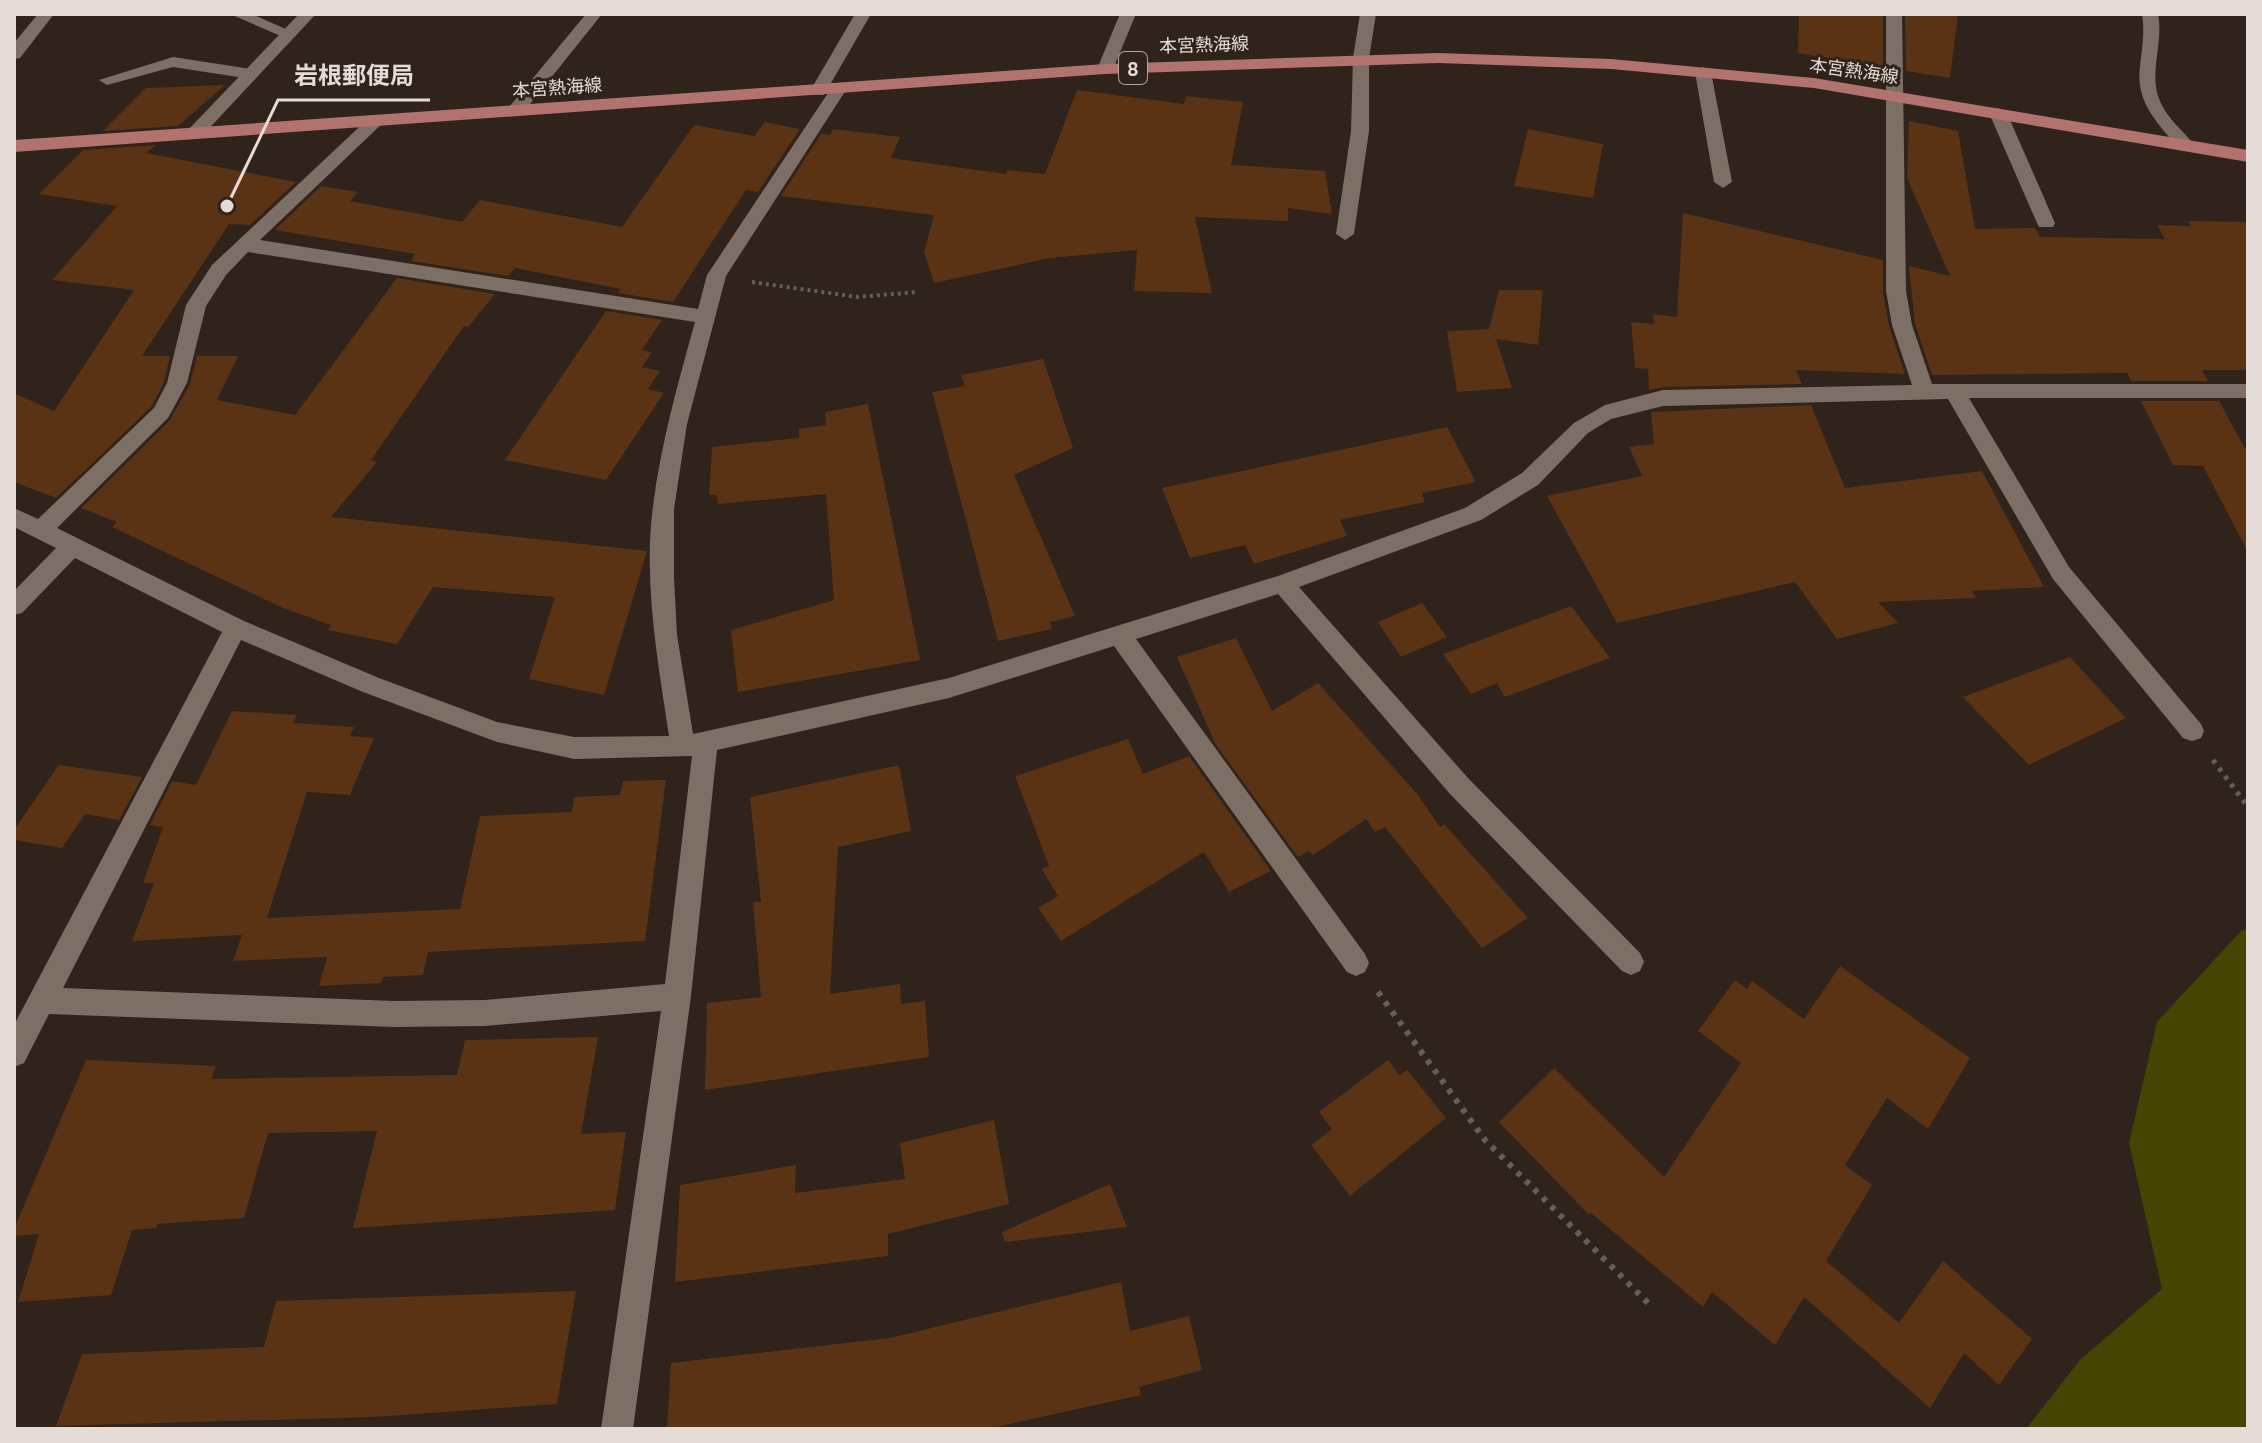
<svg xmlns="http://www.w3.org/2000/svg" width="2262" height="1443" font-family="Ubuntu,'Noto Sans JP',sans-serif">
<rect width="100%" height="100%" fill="#2f231b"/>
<polygon fill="#444502" points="2248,929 2248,1429 2026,1429 2080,1360 2162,1289 2129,1143 2157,1022 2241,931"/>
<g fill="#593314">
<polygon points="1799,14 1883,14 1883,67 1798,53"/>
<polygon points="1905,14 1958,14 1950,78 1906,71"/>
<polygon points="225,85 178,126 103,131 146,88"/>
<polygon points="1077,90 1184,104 1186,96 1243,102 1231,165 1325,171 1332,214 1288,208 1288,221 1195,217 1212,293 1134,291 1137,250 1050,258 934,283 924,252 934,215 781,196 821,134 830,135 833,129 900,137 891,158 1006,174 1007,170 1045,174"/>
<polygon points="1909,121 1958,131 1975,229 2035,228 2040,237 2165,239 2157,225 2191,226 2188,221 2248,222 2248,370 2202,370 2208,381 2131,381 2127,373 1932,375 1915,324 1909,266 1950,276 1907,178"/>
<polygon points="765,122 800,129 758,192 746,190 673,302 618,293 621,289 515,268 508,276 411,261 415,254 275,230 321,186 358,192 350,201 462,222 480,200 622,227 694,125 754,136"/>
<polygon points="1528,129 1603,144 1593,198 1514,186"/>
<polygon points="156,145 146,153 296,182 250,225 229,224 142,356 170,356 164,382 152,406 56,498 14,482 14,393 54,411 134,290 52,280 117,206 39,194 83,150"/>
<polygon points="1683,213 1883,260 1883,292 1889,326 1905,374 1796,370 1802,384 1663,387 1649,390 1648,369 1635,368 1631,322 1654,324 1653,314 1677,317"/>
<polygon points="397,278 495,294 468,327 464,326 371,460 377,462 331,517 647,551 604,695 529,679 555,597 433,587 397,644 328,630 331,625 283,608 112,527 117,522 81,508 170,420 190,384 197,356 238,356 217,400 295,415"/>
<polygon points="1499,290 1543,290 1538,345 1496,339 1512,388 1457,392 1447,331 1489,329"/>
<polygon points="606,311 662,320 642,350 652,352 642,367 660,371 648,389 664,393 606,480 505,460"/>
<polygon points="1043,359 1073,448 1014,475 1075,616 1050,622 1052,629 998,641 932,392 965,386 961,375"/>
<polygon points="2141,401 2219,401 2248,454 2248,552 2203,466 2173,465"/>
<polygon points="868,404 920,660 738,692 731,630 834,600 826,494 718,504 717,495 709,495 712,447 799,438 799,429 826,425 825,412"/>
<polygon points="1811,405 1845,488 1982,471 2044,587 1972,591 1976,598 1878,602 1898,623 1837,639 1795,582 1617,623 1547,496 1642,476 1629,447 1654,444 1651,412"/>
<polygon points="1447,427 1476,482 1422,493 1425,502 1340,520 1347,536 1254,564 1245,545 1190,558 1162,488"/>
<polygon points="1422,603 1447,637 1401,657 1378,622"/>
<polygon points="1571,606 1610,658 1505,697 1497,683 1471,694 1443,654"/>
<polygon points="1236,638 1272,711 1318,683 1418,795 1440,827 1444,824 1528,918 1482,948 1385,827 1375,832 1366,819 1313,855 1309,851 1298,857 1216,745 1177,657"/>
<polygon points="2070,657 2126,718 2029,765 1963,697"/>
<polygon points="232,711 297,715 293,723 354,727 350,736 374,738 350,795 307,792 267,918 460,909 480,816 572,812 574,797 620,795 623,781 666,780 645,941 428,952 423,975 383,977 381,983 319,986 327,957 233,961 242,935 132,941 154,883 143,883 163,827 150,825 172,781 196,785"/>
<polygon points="1128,739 1143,774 1189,756 1271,871 1229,892 1204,852 1061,941 1038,908 1058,896 1042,869 1049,866 1015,776"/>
<polygon points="59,765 142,777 119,820 85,814 62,848 14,840 14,830"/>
<polygon points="899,765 911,831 838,847 830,994 900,984 901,1004 925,1001 929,1057 705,1090 707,1003 761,997 753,902 761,902 750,797"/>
<polygon points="1840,966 1970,1058 1928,1129 1887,1098 1845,1165 1872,1185 1826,1261 1899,1323 1943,1261 2032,1339 1999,1385 1964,1353 1930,1408 1804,1297 1775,1345 1712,1292 1703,1307 1591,1213 1589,1215 1499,1122 1554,1068 1664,1177 1741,1063 1698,1031 1735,980 1747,989 1752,981 1804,1019"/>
<polygon points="598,1037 581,1134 626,1132 615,1210 353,1228 377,1131 268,1133 244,1218 157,1224 156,1228 132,1230 111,1295 18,1302 39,1234 14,1236 14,1229 86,1060 216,1066 211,1079 457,1075 465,1040"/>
<polygon points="1388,1060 1400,1076 1407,1070 1446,1118 1350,1196 1311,1145 1332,1129 1319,1112"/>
<polygon points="994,1120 1009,1204 888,1234 888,1256 675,1282 680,1185 796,1165 795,1193 905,1179 900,1143"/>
<polygon points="1110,1184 1127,1227 1005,1242 1002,1232"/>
<polygon points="1121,1282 1130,1331 1189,1316 1202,1370 1139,1387 1141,1395 987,1429 667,1429 671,1363 890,1338"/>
<polygon points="576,1291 557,1404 375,1417 56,1426 82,1354 264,1347 276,1301"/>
</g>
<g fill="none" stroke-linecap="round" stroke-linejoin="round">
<polyline stroke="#695e57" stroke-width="4" stroke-dasharray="3 4" stroke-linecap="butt" points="752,282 857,297 918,292"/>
<polyline stroke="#695e57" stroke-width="5" stroke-dasharray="4 6" stroke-linecap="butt" points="2213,760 2248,807"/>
<polyline stroke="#695e57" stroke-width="6" stroke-dasharray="5 7" stroke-linecap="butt" points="1378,992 1485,1140 1652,1307"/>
<g fill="#7d6f65" fill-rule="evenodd">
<polygon points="230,14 252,14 297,34 283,37"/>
<polygon points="173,57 251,69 259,74 251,79 173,67 107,85 99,80"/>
</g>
<g fill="#7d6f65" fill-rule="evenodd">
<polygon points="38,14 54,14 20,58 14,59 14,43"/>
<polygon points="299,14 316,14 201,137 189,137 189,129"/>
<polygon points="586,14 602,14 522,114 510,114 510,106"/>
<polygon points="855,14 871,14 824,95 812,95 810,91"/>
<polygon points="1120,14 1136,14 1113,69 1111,73 1099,73 1097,69"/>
<polygon points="1360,14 1376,14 1369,58 1369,131 1354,234 1345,240 1336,234 1351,131 1353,58"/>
<path d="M1886 14H1902L1906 291 1912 325 1932 384H2248V398H1969L2069 567 2201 724 2204 731 2201 738 2192 741 2183 738 2053 579 1948 399 1663 406 1611 419 1588 433 1538 485 1481 520 1299 587 1468 778 1640 953 1644 962 1640 971 1631 975 1622 971 1450 794 1278 594 1136 639 1365 954 1369 963 1365 972 1356 976 1347 972 1114 646 949 698 717 750 691 996 633 1429H601L661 1011 485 1026 394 1027 49 1014 24 1063 14 1067V1025L222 632 75 558 22 613 14 615V591L56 548 14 527V508L38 519 154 408 167 383 186 305 212 265 371 116 377 115 386 120 260 240 698 309 707 275 830 90 838 85 846 90 726 276 687 424 674 509V578L677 635 693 734 949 678 1278 576 1465 508 1522 473 1574 423 1605 405 1663 390 1912 385 1892 325 1886 291ZM248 252 695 322C678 383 661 443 653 506 643 582 658 662 669 736L574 737 497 722 379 678 244 621 57 528 168 418 187 383 206 306 226 275ZM241 640 363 692 497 742 574 759 692 756 665 984 485 1000 394 1001 63 988Z"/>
<path d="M2142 14H2158C2164 43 2148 74 2160 101 2167 119 2184 131 2195 146L2192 150H2180C2158 123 2135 103 2140 66 2142 48 2145 32 2142 14Z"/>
<polygon points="1703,67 1711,72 1732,182 1723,188 1714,182 1695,72"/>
<polygon points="1998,108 2007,113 2055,223 2053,227 2039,227 2037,223 1989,113"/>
</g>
<polygon fill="#b2726d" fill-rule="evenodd" points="1438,53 1611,59 1814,78 2248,150 2248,162 1814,88 1611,69 1438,63 1105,74 14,152 14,140 1105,64"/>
</g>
<g text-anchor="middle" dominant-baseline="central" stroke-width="6" stroke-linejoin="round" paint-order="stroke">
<g font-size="18" fill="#e5dcd7" stroke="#2f231b">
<text transform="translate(1204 44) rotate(-2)">本宮熱海線</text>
<text transform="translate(1854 70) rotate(8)">本宮熱海線</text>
<text transform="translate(557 87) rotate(-4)">本宮熱海線</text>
</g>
<rect fill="#2f231b" stroke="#aea49f" stroke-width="2" x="1119" y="52" width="28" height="32" rx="6"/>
<g font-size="20" font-weight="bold" fill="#e5dcd7">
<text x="1133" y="68">8</text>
</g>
</g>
<path fill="none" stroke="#e5dcd7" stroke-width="3" d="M227 206L278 100H430"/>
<circle fill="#e5dcd7" stroke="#2f231b" stroke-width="3" cx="227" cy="206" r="8"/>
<g font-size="24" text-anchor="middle" font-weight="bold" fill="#e5dcd7" stroke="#2f231b" stroke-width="6" stroke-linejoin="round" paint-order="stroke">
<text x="354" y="84">岩根郵便局</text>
</g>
<rect width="2262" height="1443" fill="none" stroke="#e5dcd7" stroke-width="32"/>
</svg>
